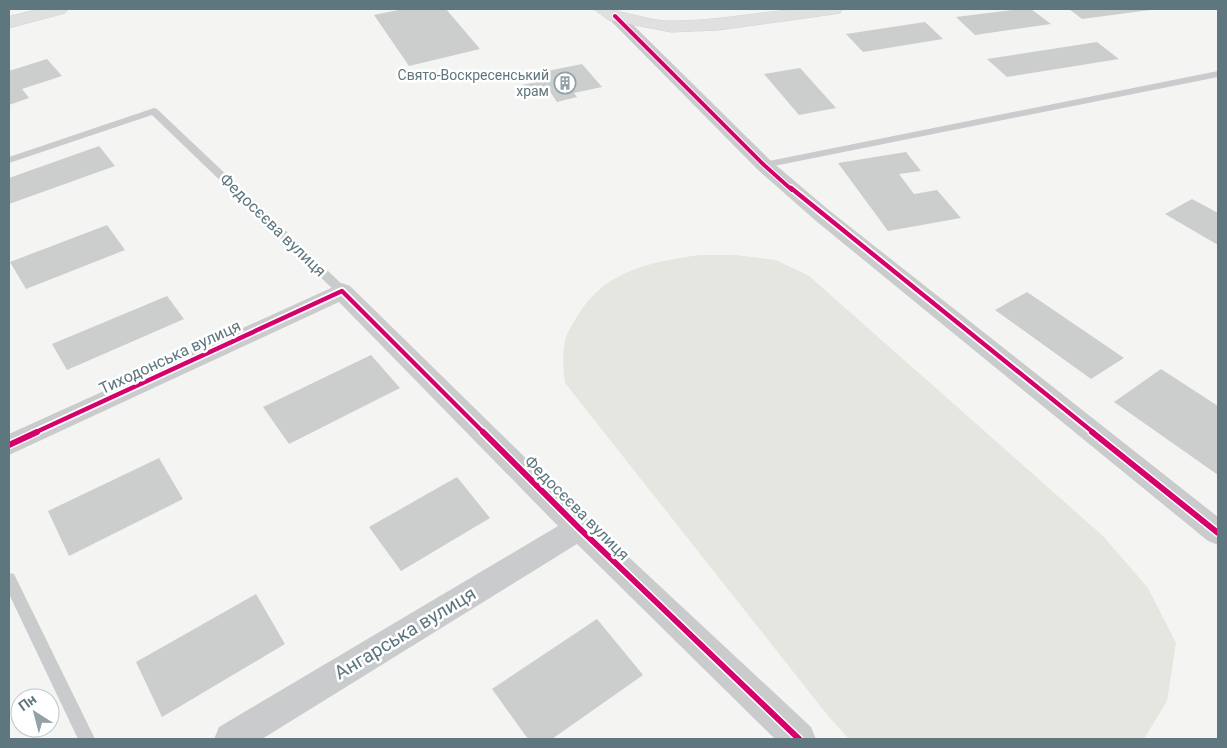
<svg xmlns="http://www.w3.org/2000/svg" width="1227" height="748" font-family="Roboto,sans-serif">
<rect width="100%" height="100%" fill="#f4f4f2"/>
<path fill="#e4e6df" d="M700 255H735L776 260 809 276 1103 536 1148 588 1176 643 1167 701 1144 739H849L829 717 565 383C563 368 562 352 566 337 568 331 572 325 575 320 602 271 649 262 700 255Z"/>
<g fill="#cccece">
<polygon points="403,9 446,9 480,49 409,66 374,15"/>
<polygon points="1019,9 1031,9 1051,24 975,35 956,17"/>
<polygon points="1069,9 1150,9 1150,10 1082,19"/>
<polygon points="925,22 943,39 863,52 846,34"/>
<polygon points="1097,42 1119,59 1007,77 987,59"/>
<polygon points="47,59 62,76 22,89 29,98 9,105 9,71"/>
<polygon points="582,64 602,87 574,93 577,97 557,102 549,90 527,94 522,85 542,81 537,73"/>
<polygon points="800,68 836,108 799,115 764,74"/>
<polygon points="99,146 115,166 9,204 9,178"/>
<polygon points="906,152 921,171 899,174 914,194 937,190 961,218 888,231 838,163"/>
<polygon points="1192,199 1218,213 1218,245 1165,214"/>
<polygon points="107,225 125,250 26,289 10,262"/>
<polygon points="1027,292 1124,358 1091,379 995,310"/>
<polygon points="167,296 184,319 67,370 52,344"/>
<polygon points="371,355 400,388 289,444 263,407"/>
<polygon points="1161,369 1218,406 1218,475 1114,402"/>
<polygon points="159,458 183,499 69,556 48,511"/>
<polygon points="457,477 490,518 401,571 369,527"/>
<polygon points="256,594 285,644 162,717 136,662"/>
<polygon points="597,619 643,675 552,739 528,739 492,689"/>
</g>
<g fill="none" stroke-linecap="round" stroke-linejoin="round">
<g stroke="#d0d2d2" stroke-width="1">
<g id="secondary">
<polygon points="40,9 68,9 65,13 9,28 9,17"/>
<path d="M594 9H615L620 12C637 15 656 22 674 21 730 21 786 5 843 9L840 13 834 14 719 30 671 32 609 20Z"/>
</g>
</g>
<g fill="#cacbcc" fill-rule="evenodd">
<polygon points="1218,71 1218,77 764,168 759,165 764,162"/>
<polygon points="154,108 157,109 346,288 348,291 346,294 338,294 152,115 9,163 9,157"/>
<polygon points="9,573 14,574 95,739 78,739 9,594"/>
</g>
<g fill="#cacbcc" fill-rule="evenodd">
<polygon points="615,11 621,13 771,161 830,211 1218,517 1218,545 1208,541 816,221 757,169 609,19 607,16 609,13"/>
<polygon points="342,283 350,286 589,520 811,727 816,739 775,739 577,544 262,739 214,739 219,727 558,526 339,302 9,455 9,434"/>
</g>
<use href="#secondary" fill="#dfe0df" fill-rule="evenodd"/>
<g stroke="#fff" stroke-width="6">
<polyline id="cycleway-far2" points="615,16 764,165 792,190"/>
</g>
<g stroke="#fff" stroke-width="8">
<g id="cycleway-far1">
<polyline points="791,188 1094,433"/>
<polyline points="34,433 342,291 484,433"/>
</g>
</g>
<g stroke="#fff" stroke-width="9">
<g id="cycleway">
<polyline points="483,432 579,528 799,739"/>
<polyline points="1092,432 1218,533"/>
<polyline points="9,445 37,432"/>
</g>
</g>
<use href="#cycleway-far2" stroke="#d6006c" stroke-width="4"/>
<use href="#cycleway-far1" stroke="#d6006c" stroke-width="4.5"/>
<use href="#cycleway" stroke="#d6006c" stroke-width="6"/>
</g>
<defs>
<g id="building-ring" transform="scale(1.125)"><circle r="9.5" fill="#fff" stroke="#92a2a7" stroke-width="1.5"/><path d="M-4-6H4V6H1V3H-1V6H-4ZM-2.5-4.3h1.7v1.8h-1.7ZM.8-4.3h1.7v1.8H.8ZM-2.5-1h1.7V.8h-1.7ZM.8-1h1.7V.8H.8Z" fill="#92a2a7"/></g>
</defs>
<g fill-rule="evenodd">
<use href="#building-ring" x="565" y="83"/>
</g>
<g text-anchor="middle" dominant-baseline="central" stroke-width="5" stroke-linejoin="round" paint-order="stroke">
<g font-size="14" fill="#5e767e" stroke="#fff" text-anchor="end">
<text x="549" y="75">Свято-Воскресенський<tspan x="549" dy="16">храм</tspan></text>
</g>
<g font-size="16" fill="#5e767e" stroke="#fff">
<text transform="translate(273 225) rotate(44)">Федосєєва вулиця</text>
<text transform="translate(170 357) rotate(-25)">Тиходонська вулиця</text>
<text transform="translate(577 508) rotate(45)">Федосєєва вулиця</text>
</g>
<g font-size="19" fill="#5e767e" stroke="#fff">
<text transform="translate(405 633) rotate(-31)">Ангарська вулиця</text>
</g>
</g>
<rect width="1227" height="748" fill="none" stroke="#5e767e" stroke-width="20"/>
<g transform="translate(35 713) rotate(324)"><circle r="24" fill="#ffffff" stroke="#bfc8cb"/>
<path d="M0-4L9 19L0 12L-9 19Z" fill="#92a2a7"/>
<text y="-8" font-size="14" font-weight="bold" text-anchor="middle" fill="#5e767e">Пн</text>
</g>
</svg>
